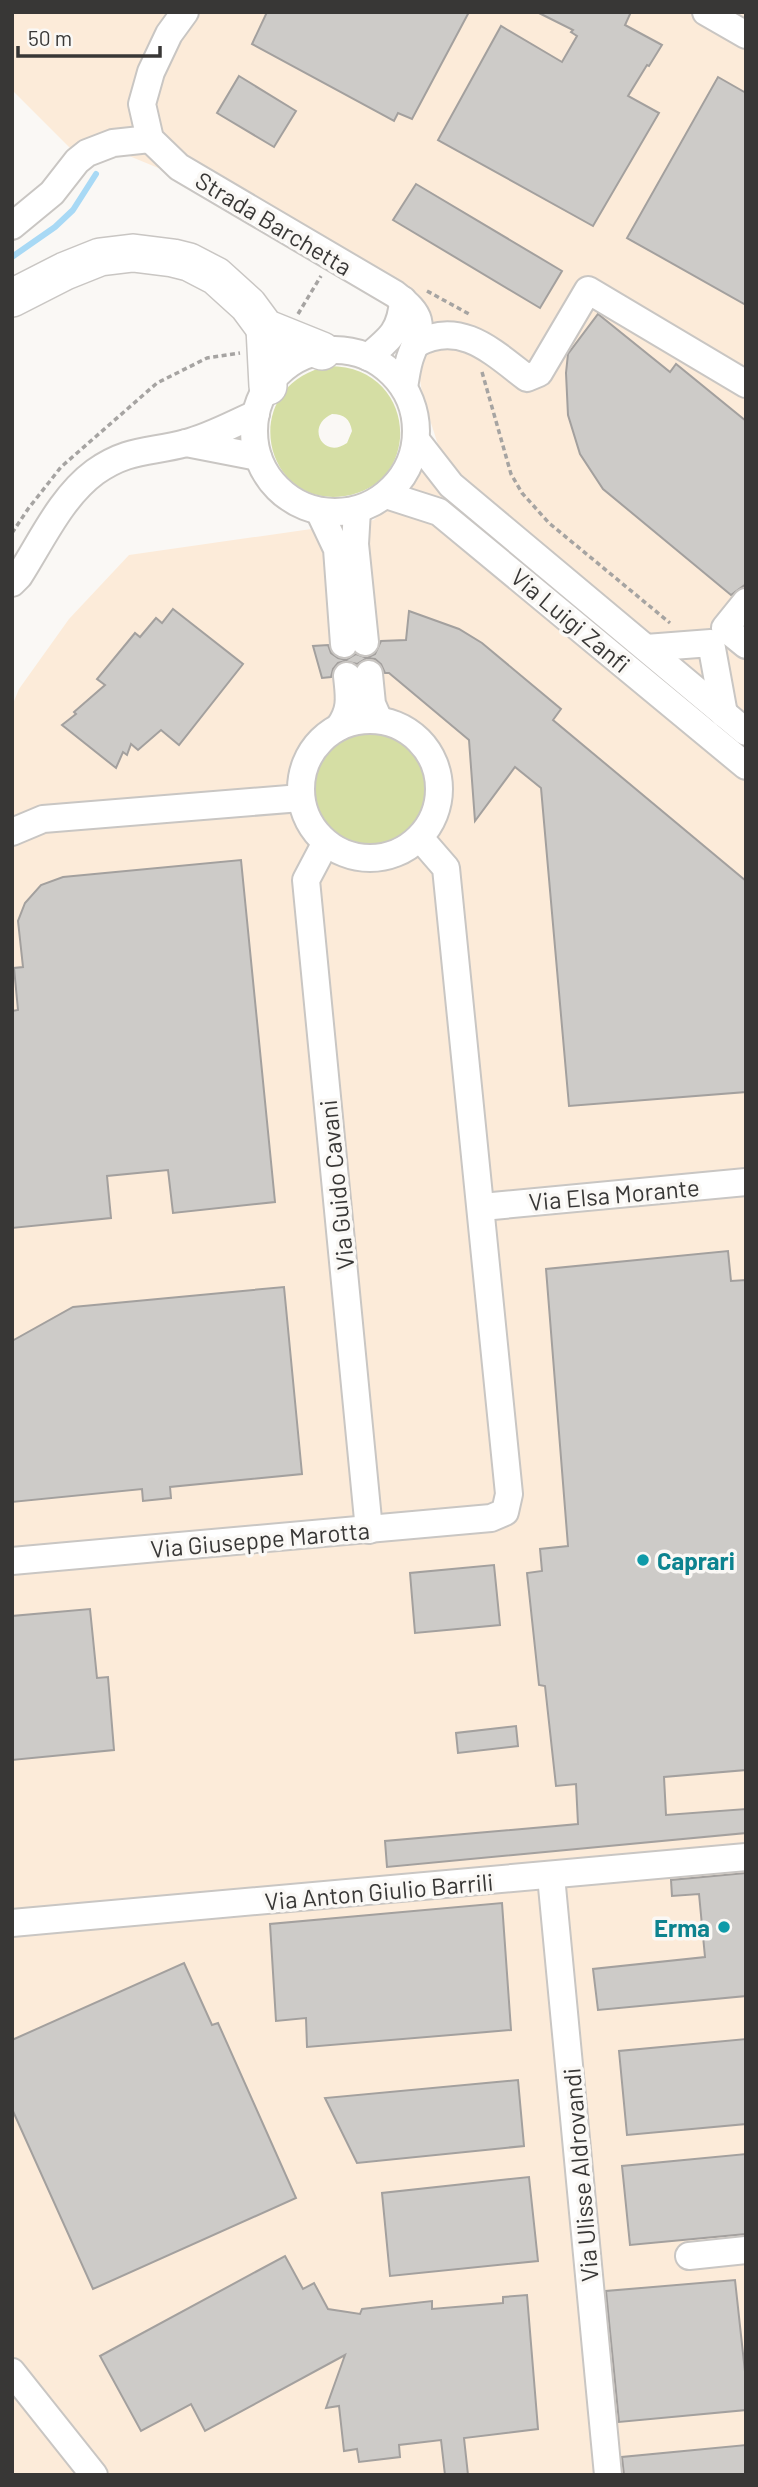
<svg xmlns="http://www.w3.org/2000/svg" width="758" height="2487" font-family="Barlow,sans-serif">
<rect width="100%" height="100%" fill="#faf8f5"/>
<polygon fill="#fcebd9" points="12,12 746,12 746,2475 12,2475 12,706 19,689 69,619 129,555 374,520 439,448 423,398 417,363 425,349 388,308 374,297 292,250 168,172 122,153 88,163 69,147 12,90"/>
<g fill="#d5dea4" fill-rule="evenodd">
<path d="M328 366C417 365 425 484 345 496 262 509 237 386 328 366ZM332 414C344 414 350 419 352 431L347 443C323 460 305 426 332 414Z"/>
<circle cx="370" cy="789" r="59"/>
</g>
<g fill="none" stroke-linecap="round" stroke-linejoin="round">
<polyline stroke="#a8d9f5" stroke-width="6" points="12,257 55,227 73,210 96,174"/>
</g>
<g fill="#cdcbc8" stroke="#a3a09e" stroke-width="2">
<polygon points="267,12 469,12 412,119 398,113 394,121 252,44"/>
<polygon points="537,12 631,12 625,25 662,45 649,66 647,65 628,96 659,113 593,226 438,140 501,26 562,62 577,36 571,32 573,30"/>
<polygon points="239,76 296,111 274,147 217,113"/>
<polygon points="718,77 746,93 746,305 627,238"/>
<polygon points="416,184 562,271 540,308 393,220"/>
<polygon points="598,314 670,372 676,364 746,421 746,584 731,595 603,489 580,454 568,415 566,373 568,354"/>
<polygon points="173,609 243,664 179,745 161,730 138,750 131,744 127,755 123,752 116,768 62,725 76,714 74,712 105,685 97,679 135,633 140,637 156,618 162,623"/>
<polygon points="409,611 459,629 482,643 561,709 553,720 746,881 746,1092 569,1106 541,788 515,767 475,821 469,740 389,673 385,673 381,664 375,659 367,658 357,664 345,661 338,663 333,669 331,677 322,678 313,646 328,645 331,653 338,658 346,660 356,654 367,658 375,654 381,641 406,640"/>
<polygon points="241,860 275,1202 173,1213 168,1170 107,1176 111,1218 12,1228 12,1011 18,1010 14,968 23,967 18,921 25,903 41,885 63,877"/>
<polygon points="728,1251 731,1281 746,1280 746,1770 664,1777 666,1815 746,1809 746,1833 387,1867 385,1841 578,1824 576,1784 556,1786 545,1686 539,1685 527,1573 542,1571 540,1549 568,1546 546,1269"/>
<polygon points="284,1287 302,1474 170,1487 171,1498 143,1501 142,1489 12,1502 12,1341 73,1307"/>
<polygon points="494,1565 500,1625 415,1633 410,1573"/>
<polygon points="90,1609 97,1678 108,1677 114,1750 12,1760 12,1616"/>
<polygon points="516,1726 518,1746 458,1753 456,1733"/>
<polygon points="746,1873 746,1996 598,2010 593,1969 705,1957 699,1894 672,1896 671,1880"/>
<polygon points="502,1903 511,2030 307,2047 306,2018 276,2021 270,1924"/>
<polygon points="184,1963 212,2025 218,2023 296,2198 93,2289 12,2109 12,2040"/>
<polygon points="746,2039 746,2124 627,2135 619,2051"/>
<polygon points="518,2080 524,2146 357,2163 325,2098"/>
<polygon points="746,2154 746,2234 630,2245 622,2166"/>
<polygon points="529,2177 538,2261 390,2276 382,2193"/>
<polygon points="285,2256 303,2289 314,2283 328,2309 360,2314 362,2309 432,2301 432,2309 503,2303 503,2297 527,2295 538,2429 464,2438 468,2475 445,2475 441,2440 399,2445 400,2457 359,2462 357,2449 344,2451 339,2406 326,2408 345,2355 205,2431 191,2404 141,2431 100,2356"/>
<polygon points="735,2280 746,2381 746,2410 619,2422 606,2291"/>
<polygon points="746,2445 746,2475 624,2475 622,2457"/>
</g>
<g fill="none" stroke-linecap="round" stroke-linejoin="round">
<g stroke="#c9c6c3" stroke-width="30">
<g id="minor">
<path d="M185 12 169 34 151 72 142 104 150 139 179 167 395 294C422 315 424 323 411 355 407 365 406 377 404 387"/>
<polyline points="706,12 746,35"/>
<polyline points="12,226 52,193 77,161 87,153 113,143 150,139"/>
<path d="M416 344C460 319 493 352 527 378L539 373 588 290 746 384"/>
<circle cx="335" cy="431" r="81"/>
<path d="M368 357C391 338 401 330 403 300"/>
<polyline points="416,440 451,485 746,732"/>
<polyline points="186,443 258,457"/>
<polyline points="386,495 439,512 746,766"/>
<polyline points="357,510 355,544 365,642"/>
<polyline points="319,511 337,549 344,644"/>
<path d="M12 583 19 576C41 542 61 497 95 472 129 448 150 453 186 443 210 437 233 424 256 414"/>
<polyline points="746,602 725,628 746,645"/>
<polyline points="646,648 711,643 724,714"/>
<polyline points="369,674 372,704 379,720"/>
<circle cx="370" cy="789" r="69"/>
<path d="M339 727C352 709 349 696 347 676"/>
<polyline points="12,832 43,819 301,798"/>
<polyline points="325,844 306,880 369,1530"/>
<polyline points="482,1207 746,1182"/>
<polyline points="12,1561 491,1518 505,1512 509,1494 446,868 420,838"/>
<polyline points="551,1876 608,2475"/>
<polyline points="12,1923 746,1857"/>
<polyline points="689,2256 746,2250"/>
<polyline points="12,2372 94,2475"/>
</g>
</g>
<g stroke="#c9c6c3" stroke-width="40">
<g id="highway">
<polyline points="12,298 65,271 100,257 133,253 173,258 189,262 216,276 248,305 265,328 322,351"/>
<polyline points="265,328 268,386"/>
</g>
</g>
<g stroke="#a6a4a2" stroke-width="3.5" stroke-dasharray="5 3.5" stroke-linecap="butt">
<polyline points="427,291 469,314"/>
<polyline points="298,314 321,276"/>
<polyline points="482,372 511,474 522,493 549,523 670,623"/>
<polyline points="12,533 28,509 61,467 157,383 207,358 240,353"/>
</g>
<use href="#minor" stroke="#fff" stroke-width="26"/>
<use href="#highway" stroke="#fff" stroke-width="37"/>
</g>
<g fill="#0f9aa8" stroke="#faf8f5" stroke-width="2.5">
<circle cx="643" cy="1560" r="7"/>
<circle cx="724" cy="1927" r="7"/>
</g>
<g text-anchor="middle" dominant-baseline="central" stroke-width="7" stroke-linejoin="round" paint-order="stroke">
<g font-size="24" fill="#383736" stroke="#faf8f5">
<text transform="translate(274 223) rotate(31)">Strada Barchetta</text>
<text transform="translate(571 620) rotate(40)">Via Luigi Zanfi</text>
<text transform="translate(336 1185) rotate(-96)">Via Guido Cavani</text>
<text transform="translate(614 1194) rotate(-5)">Via Elsa Morante</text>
<text transform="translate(260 1539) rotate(-5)">Via Giuseppe Marotta</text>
<text transform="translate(379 1891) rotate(-5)">Via Anton Giulio Barrili</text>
<text transform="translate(580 2175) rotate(-95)">Via Ulisse Aldrovandi</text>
</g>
<g font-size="24" font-weight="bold" fill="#0d838f" stroke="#faf8f5" text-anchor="start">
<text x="657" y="1560">Caprari</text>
<text x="710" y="1927" text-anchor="end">Erma</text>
</g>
</g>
<rect width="758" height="2487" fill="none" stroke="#383736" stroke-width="28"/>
<path d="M18 46v10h142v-10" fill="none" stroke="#383736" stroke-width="3.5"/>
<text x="28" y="46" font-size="21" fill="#383736" stroke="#faf8f5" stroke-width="5" paint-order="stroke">50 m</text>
</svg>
